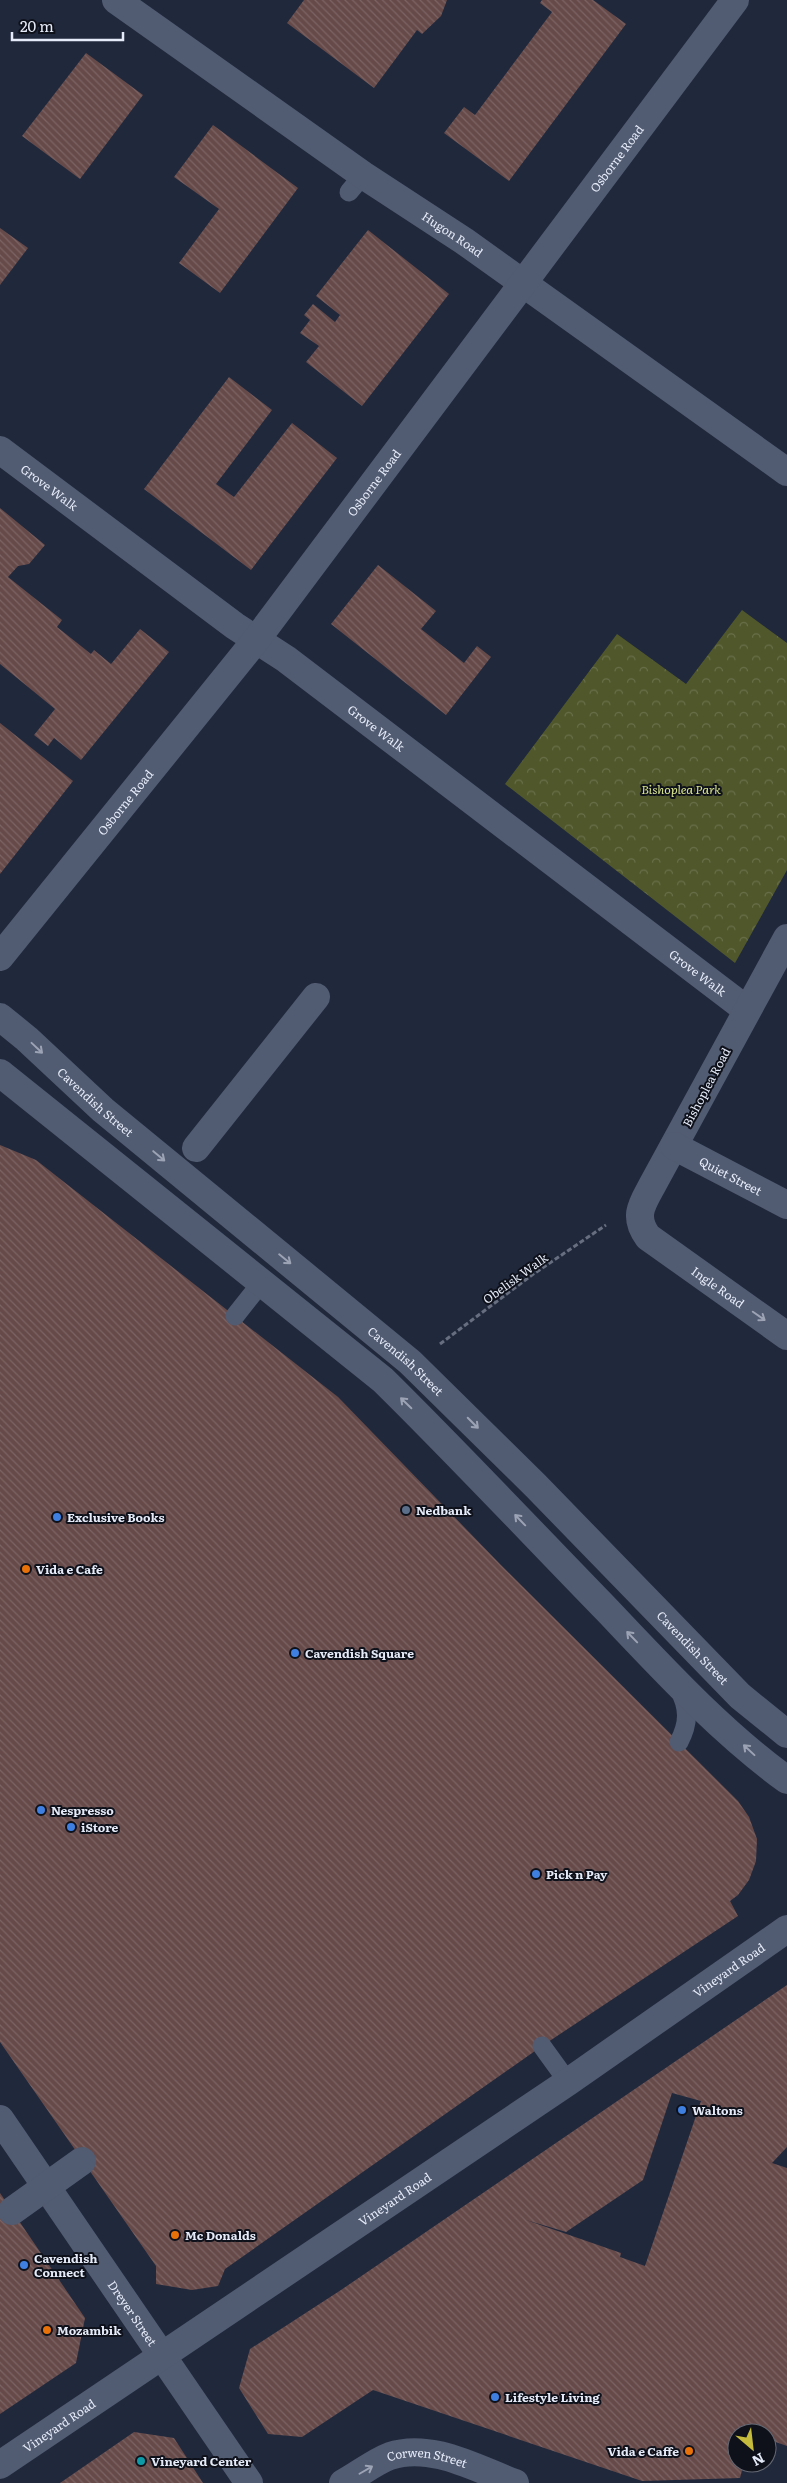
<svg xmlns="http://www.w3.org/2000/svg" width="787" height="2483" font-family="Literata,serif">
<defs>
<pattern id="park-crowns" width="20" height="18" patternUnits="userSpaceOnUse" patternTransform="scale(1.25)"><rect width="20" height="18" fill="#50572a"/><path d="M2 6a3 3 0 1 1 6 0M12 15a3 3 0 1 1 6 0" fill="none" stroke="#696f4a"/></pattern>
<pattern id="building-back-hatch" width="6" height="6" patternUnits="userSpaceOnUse" patternTransform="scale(1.25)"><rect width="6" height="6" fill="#664a49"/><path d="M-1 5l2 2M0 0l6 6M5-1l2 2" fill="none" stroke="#7c6464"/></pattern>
</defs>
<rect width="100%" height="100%" fill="#20283c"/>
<polygon fill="url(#park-crowns)" points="742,610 787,643 787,870 735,963 505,784 617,634 686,684"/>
<g fill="url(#building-back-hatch)" fill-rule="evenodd">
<polygon points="304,0 447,0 441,16 422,34 417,30 374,88 287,23"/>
<polygon points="542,0 593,0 626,24 509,181 444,133 464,107 475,115 552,12 540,3"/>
<polygon points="86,53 143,95 80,179 22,136"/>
<polygon points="213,125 298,188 220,293 179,263 219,209 174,177"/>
<polygon points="0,228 28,248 0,285"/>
<polygon points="368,230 449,294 362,406 306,362 319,346 300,333 310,320 304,315 313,304 335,322 340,315 316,296"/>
<polygon points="229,377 272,410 216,484 234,497 292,423 337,458 251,570 144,489"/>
<polygon points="0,508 45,545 29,564 18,566 8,577 62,620 57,627 91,654 94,650 111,664 140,629 169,652 81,760 54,738 48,746 34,735 55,709 0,664"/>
<polygon points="378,565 436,611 421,629 464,663 477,646 491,657 446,715 331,624"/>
<polygon points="0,723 73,781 0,874"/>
<polygon points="0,1145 36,1160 338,1397 499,1563 738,1801 749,1817 757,1839 756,1861 749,1880 738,1895 730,1901 738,1916 542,2046 225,2269 218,2286 192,2290 156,2284 156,2266 0,2042"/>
<path d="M787 1985V2147L772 2163 787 2168V2446L767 2439V2433H737V2463H744L740 2478 642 2481 373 2390 302 2437 268 2434 239 2388 250 2349 341 2290ZM672 2093 701 2101 645 2266 620 2257 621 2253 526 2220 566 2232 643 2180Z"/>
<polygon points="0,2193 85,2318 76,2363 0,2414"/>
<polygon points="134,2432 174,2438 203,2483 60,2483"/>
</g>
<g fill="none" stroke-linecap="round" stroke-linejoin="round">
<polyline stroke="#666e7f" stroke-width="3" stroke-dasharray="5 2.5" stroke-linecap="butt" points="440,1344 532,1275 606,1225"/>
<g stroke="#515b71" stroke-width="19">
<polyline points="349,192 363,175"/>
<polyline points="235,1316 262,1282"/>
<path d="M679 1689C689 1708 689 1723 679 1742"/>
<polyline points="542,2046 568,2082"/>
</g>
<g stroke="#515b71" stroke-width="28">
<path id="s1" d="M116 0 363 175 464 241 787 472"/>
<path id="s2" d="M0 450 235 626 286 659 747 1010"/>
<path id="s3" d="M787 938 654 1182C643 1203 632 1215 648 1237L787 1336"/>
<path id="s4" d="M0 957 256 640 735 0"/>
<path id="s5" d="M674 1146 787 1205"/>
<polyline points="196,1148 316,997"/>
<path id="s6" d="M0 2119 249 2483"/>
<polyline points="12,2211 82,2161"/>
<path id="s7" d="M0 2465 568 2082 787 1929"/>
<path id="s8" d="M343 2483C358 2475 374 2462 390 2456 431 2442 477 2469 515 2483"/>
</g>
<g stroke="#515b71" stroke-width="28">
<path id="s9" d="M0 1017 27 1039 103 1110 410 1362 536 1486 740 1696 787 1734"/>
<path d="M0 1073 383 1380C460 1456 533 1534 608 1611 664 1670 721 1732 787 1780"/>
</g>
</g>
<defs><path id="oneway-shaft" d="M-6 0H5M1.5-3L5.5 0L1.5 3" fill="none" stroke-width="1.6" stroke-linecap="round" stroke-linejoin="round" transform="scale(1.25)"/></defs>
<g stroke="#9ba3b4">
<use href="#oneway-shaft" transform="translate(37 1048) rotate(43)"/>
<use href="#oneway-shaft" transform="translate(159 1156) rotate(40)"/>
<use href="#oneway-shaft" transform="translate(285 1259) rotate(39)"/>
<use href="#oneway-shaft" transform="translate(759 1316) rotate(35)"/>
<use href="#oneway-shaft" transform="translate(406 1403) rotate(-136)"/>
<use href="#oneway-shaft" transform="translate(473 1423) rotate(45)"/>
<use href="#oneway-shaft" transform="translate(520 1520) rotate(-134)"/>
<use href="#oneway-shaft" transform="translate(632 1637) rotate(-134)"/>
<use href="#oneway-shaft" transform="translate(749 1750) rotate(-137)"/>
<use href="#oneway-shaft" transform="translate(366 2470) rotate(-30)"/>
</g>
<circle fill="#5c6f8a" stroke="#0e111a" stroke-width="2" cx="406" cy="1510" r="5"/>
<g fill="#3f7fe0" stroke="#0e111a" stroke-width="2">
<circle cx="57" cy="1517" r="5"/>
<circle cx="295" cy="1653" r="5"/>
<circle cx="41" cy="1810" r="5"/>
<circle cx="71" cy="1827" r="5"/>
<circle cx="536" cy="1874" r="5"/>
<circle cx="682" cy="2110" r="5"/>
<circle cx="24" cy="2265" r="5"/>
<circle cx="495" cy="2397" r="5"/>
</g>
<g fill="#e8710a" stroke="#0e111a" stroke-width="2">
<circle cx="26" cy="1569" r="5"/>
<circle cx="175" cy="2235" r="5"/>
<circle cx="47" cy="2330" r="5"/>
<circle cx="689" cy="2451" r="5"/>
</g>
<circle fill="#0f9aa8" stroke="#0e111a" stroke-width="2" cx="141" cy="2461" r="5"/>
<g text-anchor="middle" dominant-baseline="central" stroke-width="4" stroke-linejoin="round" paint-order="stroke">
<g font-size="12" fill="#e5ebf8" stroke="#0e111a">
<text stroke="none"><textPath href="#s4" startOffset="1009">Osborne Road</textPath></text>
<text stroke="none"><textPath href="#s1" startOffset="410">Hugon Road</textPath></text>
<text stroke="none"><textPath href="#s4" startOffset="604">Osborne Road</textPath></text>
<text stroke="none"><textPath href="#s2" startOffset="62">Grove Walk</textPath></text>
<text stroke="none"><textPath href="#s2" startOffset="468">Grove Walk</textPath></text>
<text stroke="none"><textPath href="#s4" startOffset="199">Osborne Road</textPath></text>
<text stroke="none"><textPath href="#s2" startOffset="872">Grove Walk</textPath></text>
<text transform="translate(706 1087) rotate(-62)">Bishoplea Road</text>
<text stroke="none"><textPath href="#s9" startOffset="128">Cavendish Street</textPath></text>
<text stroke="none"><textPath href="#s5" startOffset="64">Quiet Street</textPath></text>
<text transform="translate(515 1278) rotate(-36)">Obelisk Walk</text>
<text stroke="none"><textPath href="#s3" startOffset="424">Ingle Road</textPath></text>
<text stroke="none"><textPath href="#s9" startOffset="532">Cavendish Street</textPath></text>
<text stroke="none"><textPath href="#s9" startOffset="938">Cavendish Street</textPath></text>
<text stroke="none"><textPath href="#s7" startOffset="881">Vineyard Road</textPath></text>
<text stroke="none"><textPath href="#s7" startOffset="476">Vineyard Road</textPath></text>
<text stroke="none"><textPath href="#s6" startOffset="235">Dreyer Street</textPath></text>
<text stroke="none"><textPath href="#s7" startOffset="71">Vineyard Road</textPath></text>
<text stroke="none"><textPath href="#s8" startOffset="92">Corwen Street</textPath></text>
</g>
<g font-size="12" font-style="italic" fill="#d8e58c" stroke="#0e111a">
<text x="681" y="789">Bishoplea Park</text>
</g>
<g font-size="12" font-weight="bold" fill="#e5ebf8" stroke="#0e111a" text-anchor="start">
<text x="416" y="1510">Nedbank</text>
<text x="67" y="1517">Exclusive Books</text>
<text x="36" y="1569">Vida e Cafe</text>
<text x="305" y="1653">Cavendish Square</text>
<text x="51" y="1810">Nespresso</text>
<text x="81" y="1827">iStore</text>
<text x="546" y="1874">Pick n Pay</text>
<text x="692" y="2110">Waltons</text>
<text x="185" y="2235">Mc Donalds</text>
<text x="34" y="2258">Cavendish<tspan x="34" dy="14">Connect</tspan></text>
<text x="57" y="2330">Mozambik</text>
<text x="505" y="2397">Lifestyle Living</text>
<text x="679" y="2451" text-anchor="end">Vida e Caffe</text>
<text x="151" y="2461">Vineyard Center</text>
</g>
</g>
<g transform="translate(752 2448) rotate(152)"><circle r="24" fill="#0e111a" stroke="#646873"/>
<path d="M0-4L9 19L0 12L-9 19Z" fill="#c5bc3d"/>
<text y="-8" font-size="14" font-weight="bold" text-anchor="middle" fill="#e5ebf8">N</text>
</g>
<path d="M12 32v8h111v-8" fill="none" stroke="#e5ebf8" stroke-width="2.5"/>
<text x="20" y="32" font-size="15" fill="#e5ebf8" stroke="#0e111a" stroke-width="4" paint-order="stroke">20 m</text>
</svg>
